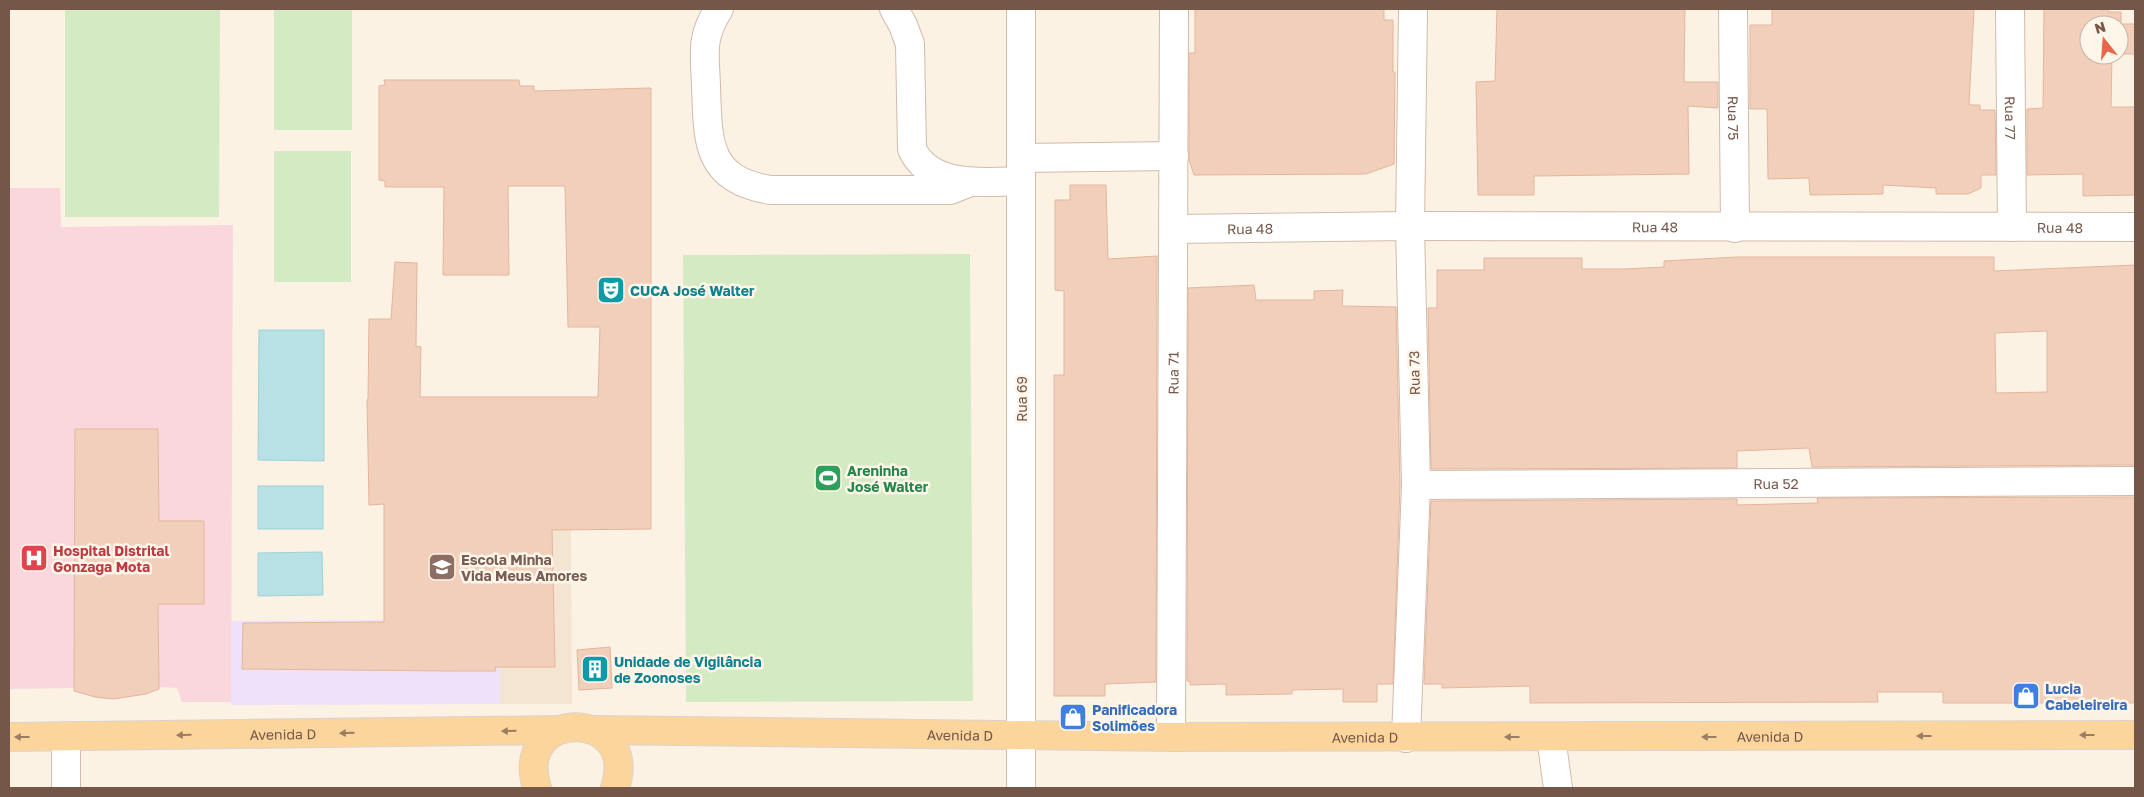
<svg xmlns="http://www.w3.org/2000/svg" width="2144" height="797" font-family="'Golos Text',sans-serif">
<rect width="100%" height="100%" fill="#fcf2e4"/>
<polygon fill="#f4e4d2" points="500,505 571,506 572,704 500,704"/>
<polygon fill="#efe1f9" points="500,505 500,704 231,705 231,621 385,620"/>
<polygon fill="#fad7dc" points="9,188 60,188 61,227 233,225 231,702 182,702 177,688 158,687 145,694 116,699 102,698 74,688 9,689"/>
<g fill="#d4eac2">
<polygon points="65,9 220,9 219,217 65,217"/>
<rect x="274" y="9" width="78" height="121"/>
<rect x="274" y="151" width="77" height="131"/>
<polygon points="970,254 973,701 686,702 683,255"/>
</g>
<g fill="#b8e1e6" stroke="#9ed1d8">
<polygon points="259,330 324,330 324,461 258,460"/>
<rect x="258" y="486" width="65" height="43"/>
<polygon points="322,552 323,595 258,596 258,553"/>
</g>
<g fill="#f2cfbb" stroke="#e4b59c" fill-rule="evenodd">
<polygon points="1195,9 1384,9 1384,20 1393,20 1393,72 1395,72 1394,164 1366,174 1194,175 1189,160 1189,53 1195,53"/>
<polygon points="1497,9 1685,9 1684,82 1718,82 1718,108 1688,106 1689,174 1534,176 1534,195 1478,195 1476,82 1495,81"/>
<polygon points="1772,9 1974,9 1969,105 1980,105 1980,110 1995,110 1996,175 1981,175 1981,188 1968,194 1936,194 1936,188 1883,185 1883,194 1810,195 1809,178 1768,179 1767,109 1750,109 1750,25 1772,25"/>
<polygon points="2044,9 2108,9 2108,12 2121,12 2121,24 2135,24 2135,54 2119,54 2119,25 2089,25 2089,55 2112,55 2111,107 2135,107 2135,195 2083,196 2083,174 2027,175 2027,109 2043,108"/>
<polygon points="384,80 519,80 520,86 534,86 534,91 651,88 651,529 552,530 555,667 495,667 496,671 450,671 242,669 243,623 384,622 384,504 369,505 367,400 368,399 369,319 391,319 395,262 417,263 416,346 421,347 420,397 598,397 600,327 568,327 565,186 508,186 509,275 443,275 444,187 385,187 385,181 379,180 379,86 385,85"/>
<polygon points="1070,185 1106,185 1108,259 1157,256 1156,682 1105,684 1105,696 1054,696 1054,375 1064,375 1064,291 1055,290 1055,200 1070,200"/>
<path d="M1737 257H1994V271L2135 265V465L1812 467 1809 448 1737 451V468L1431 469 1428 308H1437V270H1484V258H1582V269H1624L1664 267V261ZM2047 331V392L1996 393 1995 333Z"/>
<polygon points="1254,285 1256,300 1314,300 1314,291 1343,290 1342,306 1396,307 1400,485 1393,684 1377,684 1377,702 1343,702 1343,689 1292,690 1292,694 1226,695 1226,684 1190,685 1190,681 1187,681 1188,288"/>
<polygon points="75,429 158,429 159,521 204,521 204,604 158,604 159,689 146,694 113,699 95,697 74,691"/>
<polygon points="2135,497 2135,703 1943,703 1943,692 1877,692 1878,702 1530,703 1530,686 1442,688 1442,684 1424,684 1431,501 1737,499 1737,505 1818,503 1817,498"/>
<polygon points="610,647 612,688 579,690 577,650"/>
</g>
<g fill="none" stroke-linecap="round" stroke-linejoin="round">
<g stroke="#d0bbad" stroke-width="30">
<g id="minor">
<path d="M719 9C700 38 705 54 706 86 708 140 705 180 771 190H950L968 183"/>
<path d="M894 9 903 25 910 44 912 149C930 189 985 182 1021 181"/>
<path id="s1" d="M1733 9 1735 228"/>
<path id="s2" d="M2010 9 2012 227"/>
<polyline points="1021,158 1174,156"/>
<path id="s3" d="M1175 229 1410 226 2135 227"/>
<path id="s4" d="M1416 485 2135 481"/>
<polyline points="66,736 66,788"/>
<path id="s5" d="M1171 737 1174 9"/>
<polyline points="1551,737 1558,788"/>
<polyline points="1406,738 1416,485 1410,226 1413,9"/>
<polyline points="1021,788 1021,9"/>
</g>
</g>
<g stroke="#dbd3d0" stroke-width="30">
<g id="major">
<path id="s6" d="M595 730 1171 737 2135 735"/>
<path id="s7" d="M9 737 558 730"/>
<path d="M537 788C512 706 641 708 615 788"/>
</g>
</g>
<use href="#minor" stroke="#fff" stroke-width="28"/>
<use href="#major" stroke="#fbd59c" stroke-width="28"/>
</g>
<defs><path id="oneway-solid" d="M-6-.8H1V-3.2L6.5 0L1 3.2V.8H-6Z" transform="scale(1.25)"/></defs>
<g fill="#9d7d62">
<use href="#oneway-solid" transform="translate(509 731) rotate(179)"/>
<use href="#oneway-solid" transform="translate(347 733) rotate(179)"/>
<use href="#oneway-solid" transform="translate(184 735) rotate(179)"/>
<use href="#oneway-solid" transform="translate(2087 735) rotate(180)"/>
<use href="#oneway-solid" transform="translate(1924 736) rotate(180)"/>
<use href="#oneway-solid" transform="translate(22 737) rotate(180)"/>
<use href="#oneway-solid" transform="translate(1512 737) rotate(180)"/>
<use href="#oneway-solid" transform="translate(1709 737) rotate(180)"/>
</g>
<defs>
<g id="theatre-square" transform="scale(1.4375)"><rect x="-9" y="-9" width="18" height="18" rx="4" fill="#0f9aa8" stroke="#fff6ea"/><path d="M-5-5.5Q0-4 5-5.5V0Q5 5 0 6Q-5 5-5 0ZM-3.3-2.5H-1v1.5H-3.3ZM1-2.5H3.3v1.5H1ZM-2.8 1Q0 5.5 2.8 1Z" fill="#fff"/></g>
<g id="stadium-square" transform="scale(1.4375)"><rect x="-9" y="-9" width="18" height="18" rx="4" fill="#2e9e5b" stroke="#fff6ea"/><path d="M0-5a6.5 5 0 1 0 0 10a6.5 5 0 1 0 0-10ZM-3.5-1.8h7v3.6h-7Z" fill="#fff"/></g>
<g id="hospital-square" transform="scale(1.4375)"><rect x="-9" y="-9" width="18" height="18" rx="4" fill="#e0444e" stroke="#fff6ea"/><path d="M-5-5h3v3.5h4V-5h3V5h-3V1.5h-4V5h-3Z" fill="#fff"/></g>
<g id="school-square" transform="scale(1.4375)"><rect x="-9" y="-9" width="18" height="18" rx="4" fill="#8d6e63" stroke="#fff6ea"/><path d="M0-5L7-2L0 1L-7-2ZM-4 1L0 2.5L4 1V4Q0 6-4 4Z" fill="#fff"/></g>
<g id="building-square" transform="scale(1.4375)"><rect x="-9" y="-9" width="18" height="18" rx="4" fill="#0f9aa8" stroke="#fff6ea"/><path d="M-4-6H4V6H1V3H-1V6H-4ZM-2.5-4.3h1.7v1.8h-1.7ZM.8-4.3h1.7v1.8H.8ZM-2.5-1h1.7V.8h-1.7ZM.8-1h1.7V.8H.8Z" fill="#fff"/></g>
<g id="shop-square" transform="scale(1.4375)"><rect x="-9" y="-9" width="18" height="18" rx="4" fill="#3f7fe0" stroke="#fff6ea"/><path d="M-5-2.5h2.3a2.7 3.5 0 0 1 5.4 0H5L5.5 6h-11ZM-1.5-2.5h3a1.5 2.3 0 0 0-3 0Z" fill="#fff"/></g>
</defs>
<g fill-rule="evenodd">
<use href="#theatre-square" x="611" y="290"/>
<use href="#stadium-square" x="828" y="478"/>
<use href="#hospital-square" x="34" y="558"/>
<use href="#school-square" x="442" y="567"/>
<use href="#building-square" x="595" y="669"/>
<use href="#shop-square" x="2026" y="696"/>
<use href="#shop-square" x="1073" y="717"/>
</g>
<g text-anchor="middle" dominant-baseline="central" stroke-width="5" stroke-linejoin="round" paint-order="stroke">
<g font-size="14" fill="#755749" stroke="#fff6ea">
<text stroke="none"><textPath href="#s1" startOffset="109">Rua 75</textPath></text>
<text stroke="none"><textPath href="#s2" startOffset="109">Rua 77</textPath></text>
<text stroke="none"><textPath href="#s3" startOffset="480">Rua 48</textPath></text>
<text stroke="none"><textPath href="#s3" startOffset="885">Rua 48</textPath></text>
<text stroke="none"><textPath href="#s3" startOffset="75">Rua 48</textPath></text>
<text stroke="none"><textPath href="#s5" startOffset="364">Rua 71</textPath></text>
<text transform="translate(1414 373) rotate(-91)">Rua 73</text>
<text transform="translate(1021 399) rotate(-90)">Rua 69</text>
<text stroke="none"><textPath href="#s4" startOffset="360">Rua 52</textPath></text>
<text stroke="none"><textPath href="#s7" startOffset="274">Avenida D</textPath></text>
<text stroke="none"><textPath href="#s6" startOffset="365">Avenida D</textPath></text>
<text stroke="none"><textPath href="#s6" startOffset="1175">Avenida D</textPath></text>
<text stroke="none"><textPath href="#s6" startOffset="770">Avenida D</textPath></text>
</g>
<g font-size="14" font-weight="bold" fill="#0d838f" stroke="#fff6ea" text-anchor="start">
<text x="630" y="290">CUCA José Walter</text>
<text x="614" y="661">Unidade de Vigilância<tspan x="614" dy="16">de Zoonoses</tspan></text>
</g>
<g font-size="14" font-weight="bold" fill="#27864d" stroke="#fff6ea" text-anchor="start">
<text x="847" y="470">Areninha<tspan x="847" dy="16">José Walter</tspan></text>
</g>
<g font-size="14" font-weight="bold" fill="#be3a42" stroke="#fff6ea" text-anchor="start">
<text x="53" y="550">Hospital Distrital<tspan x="53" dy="16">Gonzaga Mota</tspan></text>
</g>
<g font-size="14" font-weight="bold" fill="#785e54" stroke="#fff6ea" text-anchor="start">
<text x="461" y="559">Escola Minha<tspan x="461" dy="16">Vida Meus Amores</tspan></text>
</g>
<g font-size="14" font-weight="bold" fill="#366cbe" stroke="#fff6ea" text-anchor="start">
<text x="2045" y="688">Lucia<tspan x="2045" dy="16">Cabeleireira</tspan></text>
<text x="1092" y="709">Panificadora<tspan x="1092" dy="16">Solimões</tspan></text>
</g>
</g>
<rect width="2144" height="797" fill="none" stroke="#755749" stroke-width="20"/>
<g transform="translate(2104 40) rotate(343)"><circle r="24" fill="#fff6ea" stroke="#c8b6aa"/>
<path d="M0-4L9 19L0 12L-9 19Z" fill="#e76749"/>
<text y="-8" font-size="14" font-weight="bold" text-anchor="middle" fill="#755749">N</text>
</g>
</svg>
